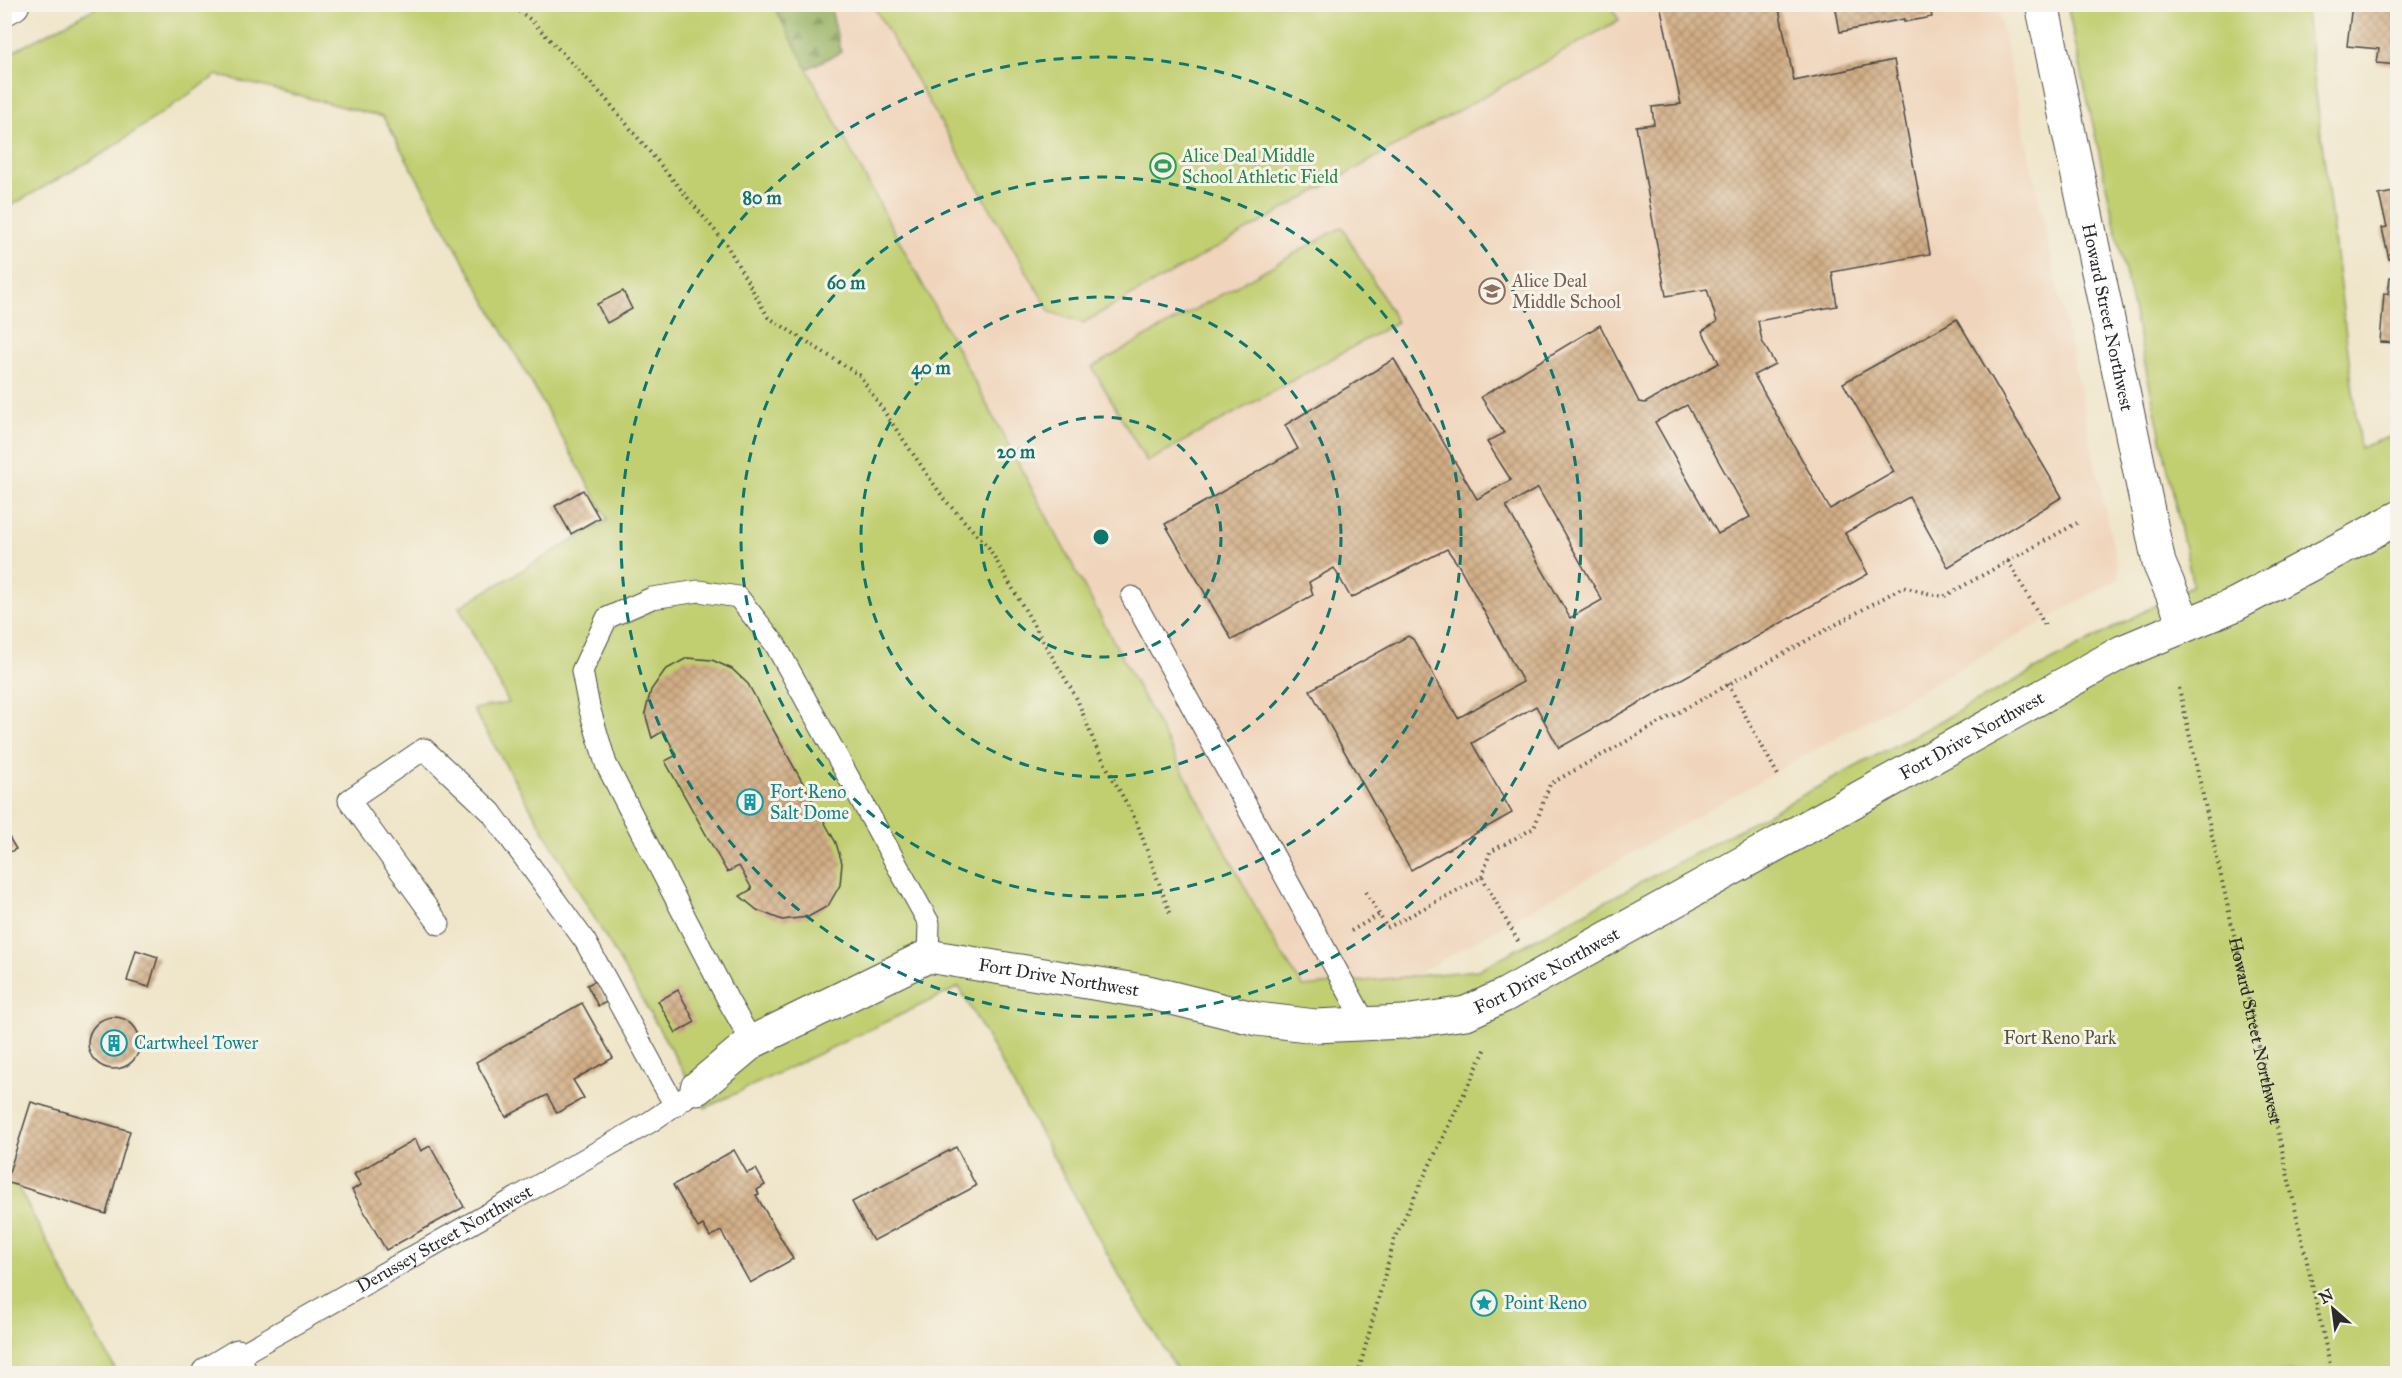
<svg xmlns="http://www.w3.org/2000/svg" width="2402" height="1378" font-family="'IM FELL Great Primer',serif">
<defs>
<pattern id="forest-firs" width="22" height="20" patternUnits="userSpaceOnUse" patternTransform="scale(1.5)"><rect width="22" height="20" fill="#98b263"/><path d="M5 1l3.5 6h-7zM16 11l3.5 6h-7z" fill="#7c9152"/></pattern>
<pattern id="building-cross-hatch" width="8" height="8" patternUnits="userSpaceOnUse" patternTransform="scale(1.5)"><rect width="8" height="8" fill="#d1ad85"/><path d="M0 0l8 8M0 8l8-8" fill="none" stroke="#aa8d6d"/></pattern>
</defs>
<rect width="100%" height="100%" fill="#f7f3e8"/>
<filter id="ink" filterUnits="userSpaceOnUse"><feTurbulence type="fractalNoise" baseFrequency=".0167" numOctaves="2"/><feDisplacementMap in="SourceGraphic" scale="12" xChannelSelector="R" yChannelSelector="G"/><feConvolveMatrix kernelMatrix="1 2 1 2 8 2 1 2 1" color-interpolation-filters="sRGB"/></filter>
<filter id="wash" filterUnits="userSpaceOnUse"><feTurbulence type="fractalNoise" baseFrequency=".008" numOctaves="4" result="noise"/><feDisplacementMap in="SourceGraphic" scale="24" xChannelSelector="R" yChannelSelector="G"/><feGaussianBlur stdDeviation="1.35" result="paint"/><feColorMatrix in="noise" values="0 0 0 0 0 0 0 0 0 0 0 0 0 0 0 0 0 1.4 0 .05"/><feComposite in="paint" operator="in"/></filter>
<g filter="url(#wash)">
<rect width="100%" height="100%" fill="#efe5c9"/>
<polygon fill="#f0d5bc" points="773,5 1997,5 2120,578 1392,988 1303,987 1277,947"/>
<polygon fill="url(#forest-firs)" stroke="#626e47" stroke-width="1.5" points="732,5 830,5 841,52 780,82"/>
<g fill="#c1cf71" stroke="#767d4e" stroke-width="1.5">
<polygon points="1610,4 1619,20 1083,323 1050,312 873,5"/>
<polygon points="101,5 773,5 1277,947 1303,987 1478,970 2193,585 2067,5 2305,5 2360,448 2397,434 2398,1345 2395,1373 1179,1373 1123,1282 959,987 705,1108 473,709 509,703 459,607 608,520 383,117 217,75 102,154 5,209 5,56"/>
<polygon points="1342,227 1397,322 1147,462 1092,367"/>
<polygon points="4,1161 115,1369 109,1373 5,1373"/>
</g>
<g id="blocks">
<g fill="url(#building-cross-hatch)" fill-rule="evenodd">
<path d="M1660 4H1778L1794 81 1894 60 1930 254 1832 272 1837 306 1758 321 1762 341 1775 364 1754 375 1830 509 1894 472 1843 383 1957 319 2062 497 1948 567 1909 497 1845 533 1868 574 1559 748 1536 706 1472 743 1512 813 1411 870 1310 690 1408 636 1413 639 1458 718 1523 682 1459 566 1447 549 1351 598 1334 568 1309 582 1313 595 1232 640 1165 524 1298 449 1285 425 1394 359 1477 499 1511 480 1487 442 1504 433 1481 397 1600 325 1639 402 1645 403 1719 363 1702 331 1717 322 1707 289 1666 296 1636 126 1654 124 1652 107 1681 104ZM1687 405 1750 517 1718 534 1655 422ZM1538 488 1602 600 1570 618 1506 506Z"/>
<polygon points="1835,4 1971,4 1971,6 1931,13 1932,17 1904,22 1904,19 1840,32"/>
<polygon points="2352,4 2398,4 2398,65 2377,63 2379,49 2347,46"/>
<polygon points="2398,191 2398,257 2389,259 2382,228 2387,227 2379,195"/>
<polygon points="2390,277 2398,278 2398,343 2380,342 2384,293 2388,294"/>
<polygon points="623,291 632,309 607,323 597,304"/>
<polygon points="583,490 599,518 571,534 555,506"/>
<polygon points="687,658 712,660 732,669 748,684 836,843 842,863 840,885 828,906 808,917 782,920 757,910 740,896 752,889 739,866 727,872 665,761 677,755 663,731 652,738 645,713 651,690 665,670"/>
<polygon points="4,829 16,849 4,855"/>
<polygon points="136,950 158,957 149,987 127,981"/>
<polygon points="595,981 607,1002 598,1006 587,985"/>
<polygon points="678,990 695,1022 676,1033 658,1001"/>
<polygon points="582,1003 613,1058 573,1080 584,1098 557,1113 547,1095 506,1117 476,1062"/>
<circle cx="114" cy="1043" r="26"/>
<polygon points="31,1102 130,1131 106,1214 6,1182"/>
<polygon points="415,1139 421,1151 430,1146 464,1207 386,1250 352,1190 361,1185 354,1174"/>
<polygon points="956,1147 976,1186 873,1241 852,1202"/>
<polygon points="734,1150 747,1173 756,1169 765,1185 757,1190 759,1194 756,1195 793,1259 750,1283 721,1231 710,1237 703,1225 698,1228 673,1185"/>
</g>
</g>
</g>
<g filter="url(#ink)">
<use href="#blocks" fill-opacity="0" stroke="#484743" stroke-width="1.5"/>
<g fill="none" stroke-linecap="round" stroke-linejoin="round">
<g stroke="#484743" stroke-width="23">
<g id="lane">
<polyline points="1132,597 1366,1024"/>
<polyline points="439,924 349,800 424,749 491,812 585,941 675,1106"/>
<polyline points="752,1042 729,1002 606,764 589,707 582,671 607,618 652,598 699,591 738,597 775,644 929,923 928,956"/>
<path id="s2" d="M248 1374 238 1356 650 1122 685 1098"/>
</g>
</g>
<g stroke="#484743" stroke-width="35">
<g id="street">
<path id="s3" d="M2042 4 2159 563 2185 624"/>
<path id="s4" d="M697 1088 752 1042 928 956 1148 992 1257 1019 1315 1026 1404 1022 1466 1013 1505 995 2122 652 2234 605 2398 518"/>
<polyline points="208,1374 238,1356"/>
</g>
</g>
<g stroke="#484743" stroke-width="35">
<polyline id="secondary" points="4,9 13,4"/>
</g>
<g stroke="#484743" stroke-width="4" stroke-dasharray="1.5 4.5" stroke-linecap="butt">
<polyline points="509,4 531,20 605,98 726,244 768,317 859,375 944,499 989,548 1077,699 1096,747 1137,823 1170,913"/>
<polyline points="2008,561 2046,627"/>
<polyline points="1728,684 1779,777"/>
<path id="s1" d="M2179 688 2332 1374"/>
<polyline points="1482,877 1519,943"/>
<polyline points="1366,892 1387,928 1482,877 1490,852 1534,828 1550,784 1903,587 1943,597 2077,523"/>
<polyline points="1351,931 1379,915"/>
<polyline points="1358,1374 1395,1237 1487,1046"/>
</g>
<use href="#lane" stroke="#fff" stroke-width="21"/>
<use href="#street" stroke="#fff" stroke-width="33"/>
<use href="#secondary" stroke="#fff" stroke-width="33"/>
</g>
</g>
<g fill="none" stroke="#0f766e" stroke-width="3" stroke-dasharray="10 8">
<circle cx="1101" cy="537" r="120"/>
<circle cx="1101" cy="537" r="240"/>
<circle cx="1101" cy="537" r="360"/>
<circle cx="1101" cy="537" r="480"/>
</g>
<defs>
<g id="stadium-ring" transform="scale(1.35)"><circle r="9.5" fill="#f7f3e8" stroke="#2e9e5b" stroke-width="1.5"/><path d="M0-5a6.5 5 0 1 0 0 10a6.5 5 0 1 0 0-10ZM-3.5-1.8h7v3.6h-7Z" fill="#2e9e5b"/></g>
<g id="school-ring" transform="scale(1.35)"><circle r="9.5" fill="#f7f3e8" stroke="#8d6e63" stroke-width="1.5"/><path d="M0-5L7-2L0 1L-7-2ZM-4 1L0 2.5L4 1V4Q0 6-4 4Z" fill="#8d6e63"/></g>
<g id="building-ring" transform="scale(1.35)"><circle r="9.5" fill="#f7f3e8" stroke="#0f9aa8" stroke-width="1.5"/><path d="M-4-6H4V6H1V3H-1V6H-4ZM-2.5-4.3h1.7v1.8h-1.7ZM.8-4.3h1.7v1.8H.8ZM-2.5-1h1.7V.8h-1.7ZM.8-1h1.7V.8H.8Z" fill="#0f9aa8"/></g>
<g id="sight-ring" transform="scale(1.35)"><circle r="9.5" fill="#f7f3e8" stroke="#0f9aa8" stroke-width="1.5"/><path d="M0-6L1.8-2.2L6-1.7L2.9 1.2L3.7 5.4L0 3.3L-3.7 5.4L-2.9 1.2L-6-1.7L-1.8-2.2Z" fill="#0f9aa8"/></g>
</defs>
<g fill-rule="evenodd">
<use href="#stadium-ring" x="1163" y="166"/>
<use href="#school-ring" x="1492" y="291"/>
<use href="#building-ring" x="750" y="802"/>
<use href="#building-ring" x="114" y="1043"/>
<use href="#sight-ring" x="1484" y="1303"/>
</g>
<g text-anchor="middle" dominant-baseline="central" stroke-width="6" stroke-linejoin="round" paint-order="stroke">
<g font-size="18" fill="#27864d" stroke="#f7f3e8" text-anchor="start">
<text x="1182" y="156">Alice Deal Middle<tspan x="1182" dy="21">School Athletic Field</tspan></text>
</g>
<g font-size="18" fill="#785e54" stroke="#f7f3e8" text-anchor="start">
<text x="1512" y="281">Alice Deal<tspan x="1512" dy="21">Middle School</tspan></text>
</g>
<g font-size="18" fill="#2b2b2b" stroke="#f7f3e8">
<text stroke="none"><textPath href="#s3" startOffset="320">Howard Street Northwest</textPath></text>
<text stroke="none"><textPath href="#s4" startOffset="1390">Fort Drive Northwest</textPath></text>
<text stroke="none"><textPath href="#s4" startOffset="904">Fort Drive Northwest</textPath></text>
<text stroke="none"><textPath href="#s4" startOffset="400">Fort Drive Northwest</textPath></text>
<text stroke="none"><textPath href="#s1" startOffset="351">Howard Street Northwest</textPath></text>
<text stroke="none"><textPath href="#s2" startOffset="258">Derussey Street Northwest</textPath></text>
</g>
<g font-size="18" fill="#0d838f" stroke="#f7f3e8" text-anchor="start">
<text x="770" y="792">Fort Reno<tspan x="770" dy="21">Salt Dome</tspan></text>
<text x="134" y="1043">Cartwheel Tower</text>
<text x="1504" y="1303">Point Reno</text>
</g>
<g font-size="18" fill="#50543c" stroke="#f7f3e8">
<text x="2060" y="1038">Fort Reno Park</text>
</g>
</g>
<circle cx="1101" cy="537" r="9" fill="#0f766e" stroke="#f7f3e8" stroke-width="3"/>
<g font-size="18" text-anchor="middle" font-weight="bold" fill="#0f766e" stroke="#f7f3e8" stroke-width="6" stroke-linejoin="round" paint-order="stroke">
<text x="762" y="204">80 m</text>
<text x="846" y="289">60 m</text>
<text x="931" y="374">40 m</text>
<text x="1016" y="458">20 m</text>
</g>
<rect width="2402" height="1378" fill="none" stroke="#f7f3e8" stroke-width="24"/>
<g transform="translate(2333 1309) rotate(332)" stroke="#f7f3e8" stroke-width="4.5" paint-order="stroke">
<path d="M0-4.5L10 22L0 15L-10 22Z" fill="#2b2b2b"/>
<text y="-9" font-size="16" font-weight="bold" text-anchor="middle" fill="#2b2b2b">N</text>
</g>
</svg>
